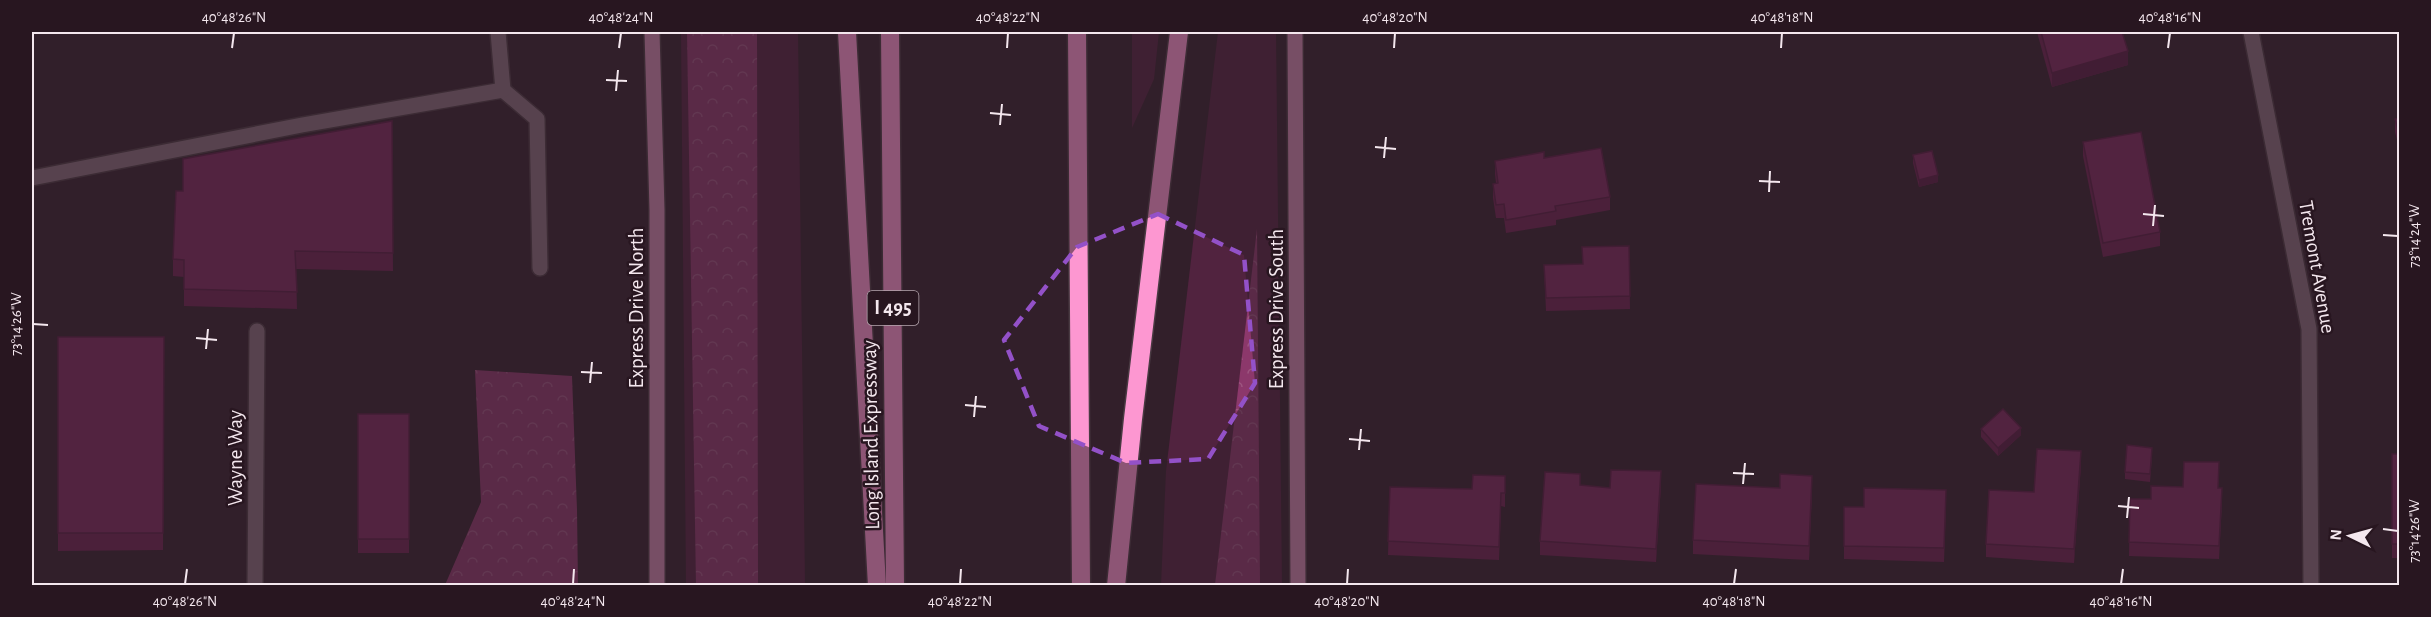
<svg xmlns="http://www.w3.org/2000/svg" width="2431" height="617" font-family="'Alegreya Sans',sans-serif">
<defs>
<pattern id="forest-crowns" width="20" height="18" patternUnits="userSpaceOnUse" patternTransform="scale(1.5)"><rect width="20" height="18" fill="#8c386b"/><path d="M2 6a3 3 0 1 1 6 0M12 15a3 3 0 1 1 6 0" fill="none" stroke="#9d5580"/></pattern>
</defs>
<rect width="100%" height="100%" fill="#321f2a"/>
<g fill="#51233f">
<polygon points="681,32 798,32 805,585 686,585"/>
<polygon points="1132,32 1159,32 1154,79 1132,128"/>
<polygon points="1218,32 1276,32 1282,585 1161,585 1166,471"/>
</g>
<g fill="url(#forest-crowns)">
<polygon points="687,32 757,32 758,585 696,585"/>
<polygon points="1257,229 1260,585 1215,585"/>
<polygon points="475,370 572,376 577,510 578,585 445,585 481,502"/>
</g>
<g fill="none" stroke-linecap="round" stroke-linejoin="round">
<g stroke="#493a42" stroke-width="18">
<g id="minor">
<polyline points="2251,32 2309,329 2311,586"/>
<polyline points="503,90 537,119 540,268"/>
<polyline points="32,178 302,125 503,90 498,32"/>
<polyline points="255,586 257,331"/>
</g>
</g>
<g stroke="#493a42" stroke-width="18">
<g id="major">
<polyline points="652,32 657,210 657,586"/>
<polyline points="1295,32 1298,586"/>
</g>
</g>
<g stroke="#493a42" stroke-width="21">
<g id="highway">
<polyline points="847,32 877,586"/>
<polyline points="890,32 895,586"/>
<polyline points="1077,32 1081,586"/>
<polyline points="1116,586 1133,419 1179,32"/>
</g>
</g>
<use href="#minor" stroke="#856e7a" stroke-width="15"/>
<use href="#major" stroke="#cd87ae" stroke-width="15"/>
<use href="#highway" stroke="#fd97d1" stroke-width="18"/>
</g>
<g fill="#6a224f">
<polygon points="2037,32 2122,32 2128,65 2052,87"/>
<polygon points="2400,118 2400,151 2395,132 2395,119"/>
<polygon points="392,121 393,271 296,269 297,309 184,306 184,277 173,276 173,259 183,191"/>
<polygon points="2083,142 2160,232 2160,246 2103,257 2083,156"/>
<polygon points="1913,155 1938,182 1919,187 1913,163"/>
<polygon points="1544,158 1610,197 1610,210 1556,220 1556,225 1506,233 1504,218 1496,218 1493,198 1493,184 1496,183 1495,174 1495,161"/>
<polygon points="1629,246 1630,309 1546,311 1544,265 1582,264"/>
<polygon points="58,337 164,337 163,550 58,551"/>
<rect x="358" y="414" width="51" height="139"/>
<polygon points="1981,429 2021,435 1998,456 1981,437"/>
<rect x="2392" y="454" width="8" height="104"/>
<polygon points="2152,455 2150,482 2125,479 2125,472"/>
<polygon points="2081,465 2074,563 1986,557 1986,544 2034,492"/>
<polygon points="1505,476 1505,507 1501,506 1499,560 1388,555 1390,487 1472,489"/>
<polygon points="1661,485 1656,562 1540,555 1540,541 1580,486 1610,488"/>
<polygon points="2219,488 2222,502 2219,559 2129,556 2130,499 2151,499"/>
<polygon points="1812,490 1809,560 1693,554 1693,540"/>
<polygon points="1946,503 1944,562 1844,559 1844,507 1864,507"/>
</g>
<g fill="#561c40">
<polygon points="2128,51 2128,65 2052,87 2052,73"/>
<polygon points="1938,175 1938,182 1919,187 1919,180"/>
<polygon points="2021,428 2021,435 1998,456 1998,448"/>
<polygon points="2081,451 2081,465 2074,563 2074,549"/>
<polygon points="1661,471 1661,485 1656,562 1656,549"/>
<polygon points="1812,476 1812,490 1809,560 1809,546"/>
</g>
<g fill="#7b285c" stroke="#561c40" stroke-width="1.5">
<polygon points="2041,32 2122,32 2128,51 2052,73"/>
<polygon points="2400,118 2400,137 2395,119"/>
<polygon points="392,121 393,253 295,251 297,292 184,289 184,260 173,259 176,191 183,191 183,159"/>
<polygon points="2141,132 2160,232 2103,243 2083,142"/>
<polygon points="1601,148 1610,197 1555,206 1556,211 1506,220 1504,204 1496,205 1493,184 1498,183 1495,161 1544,152 1544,158"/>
<polygon points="1932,151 1938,175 1919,180 1913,155"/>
<polygon points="1629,246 1630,296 1546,298 1544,265 1583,264 1582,247"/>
<polygon points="58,337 164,337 163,533 58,533"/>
<polygon points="2003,409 2021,428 1998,448 1981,429"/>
<rect x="358" y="414" width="51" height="125"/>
<polygon points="2127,445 2152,448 2150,474 2125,472"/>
<polygon points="2037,449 2081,451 2074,549 1986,544 1989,490 2034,492"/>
<rect x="2392" y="454" width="8" height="90"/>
<polygon points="2184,462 2219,462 2218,488 2222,488 2219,546 2129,542 2130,499 2151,499 2151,486 2183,487"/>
<polygon points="1611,470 1661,471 1656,549 1540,541 1545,472 1580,474 1580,485 1610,488"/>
<polygon points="1780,474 1812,476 1809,546 1693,540 1696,484 1780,488"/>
<polygon points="1473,475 1505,476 1505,493 1501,493 1499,547 1388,541 1390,487 1472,489"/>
<polygon points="1864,488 1946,490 1944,548 1844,546 1844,507 1864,507"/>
</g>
<path d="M0 0H2431V617H0ZM1158 214 1244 255 1255 383 1208 459 1126 463 1039 426 1004 340 1077 247Z" fill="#321f2a" fill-opacity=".55" fill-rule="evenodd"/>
<path fill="none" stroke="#9351c8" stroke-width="4.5" stroke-dasharray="12 8" stroke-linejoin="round" d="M1158 214 1244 255 1255 383 1208 459 1126 463 1039 426 1004 340 1077 247Z"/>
<path fill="none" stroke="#f4e7ee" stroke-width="2" d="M232 48 234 33M619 48 621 33M1007 48 1008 33M1394 48 1395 33M1781 48 1782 33M2168 48 2170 33M606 80 627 81M616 91 618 70M990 113 1011 115M1000 125 1002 104M1375 147 1396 149M1384 158 1386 137M1759 181 1780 182M1769 192 1770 171M2143 214 2164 216M2153 226 2155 205M2383 235 2398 236M33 324 48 325M196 338 217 340M206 349 208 329M581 372 602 373M590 383 592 362M965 405 986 407M974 417 976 396M1349 439 1370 441M1359 450 1361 429M1733 473 1754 474M1743 484 1745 463M2118 506 2139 508M2127 518 2129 497M2383 529 2398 531M185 584 187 569M573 584 574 569M960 584 961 569M1347 584 1348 569M1734 584 1736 569M2121 584 2123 569"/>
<g text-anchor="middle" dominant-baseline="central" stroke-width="5" stroke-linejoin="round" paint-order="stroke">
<rect fill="#281620" stroke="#b7a8b0" stroke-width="1.5" x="867.5" y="291" width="51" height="34" rx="4.5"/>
<g font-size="20" font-weight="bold" fill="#f4e7ee">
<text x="893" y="308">I 495</text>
</g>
<g font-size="21" fill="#f4e7ee" stroke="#281620">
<text transform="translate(2317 267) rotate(80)">Tremont Avenue</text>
<text transform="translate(636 308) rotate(-90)">Express Drive North</text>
<text transform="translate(1276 309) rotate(-90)">Express Drive South</text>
<text transform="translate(871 435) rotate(-91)">Long Island Expressway</text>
<text transform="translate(235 458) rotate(-90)">Wayne Way</text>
</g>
</g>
<rect width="2431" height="617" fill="none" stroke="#281620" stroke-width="66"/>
<g transform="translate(2350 536) rotate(275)" stroke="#281620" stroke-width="4.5" paint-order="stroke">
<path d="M0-4.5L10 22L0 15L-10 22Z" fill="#f4e7ee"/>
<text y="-9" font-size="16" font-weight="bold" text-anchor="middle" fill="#f4e7ee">N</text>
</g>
<rect x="33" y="33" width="2365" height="551" fill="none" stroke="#f4e7ee" stroke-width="2"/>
<g font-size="15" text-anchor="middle" fill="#f4e7ee">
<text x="234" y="22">40°48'26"N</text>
<text x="621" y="22">40°48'24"N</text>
<text x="1008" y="22">40°48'22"N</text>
<text x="1395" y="22">40°48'20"N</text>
<text x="1782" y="22">40°48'18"N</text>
<text x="2170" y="22">40°48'16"N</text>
<text transform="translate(2414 236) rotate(-90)" y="5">73°14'24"W</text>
<text transform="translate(16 324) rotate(-90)" y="5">73°14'26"W</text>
<text transform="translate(2414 531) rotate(-90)" y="5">73°14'26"W</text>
<text x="185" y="606">40°48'26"N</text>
<text x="573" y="606">40°48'24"N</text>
<text x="960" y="606">40°48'22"N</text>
<text x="1347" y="606">40°48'20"N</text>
<text x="1734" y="606">40°48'18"N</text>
<text x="2121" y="606">40°48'16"N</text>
</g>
</svg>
